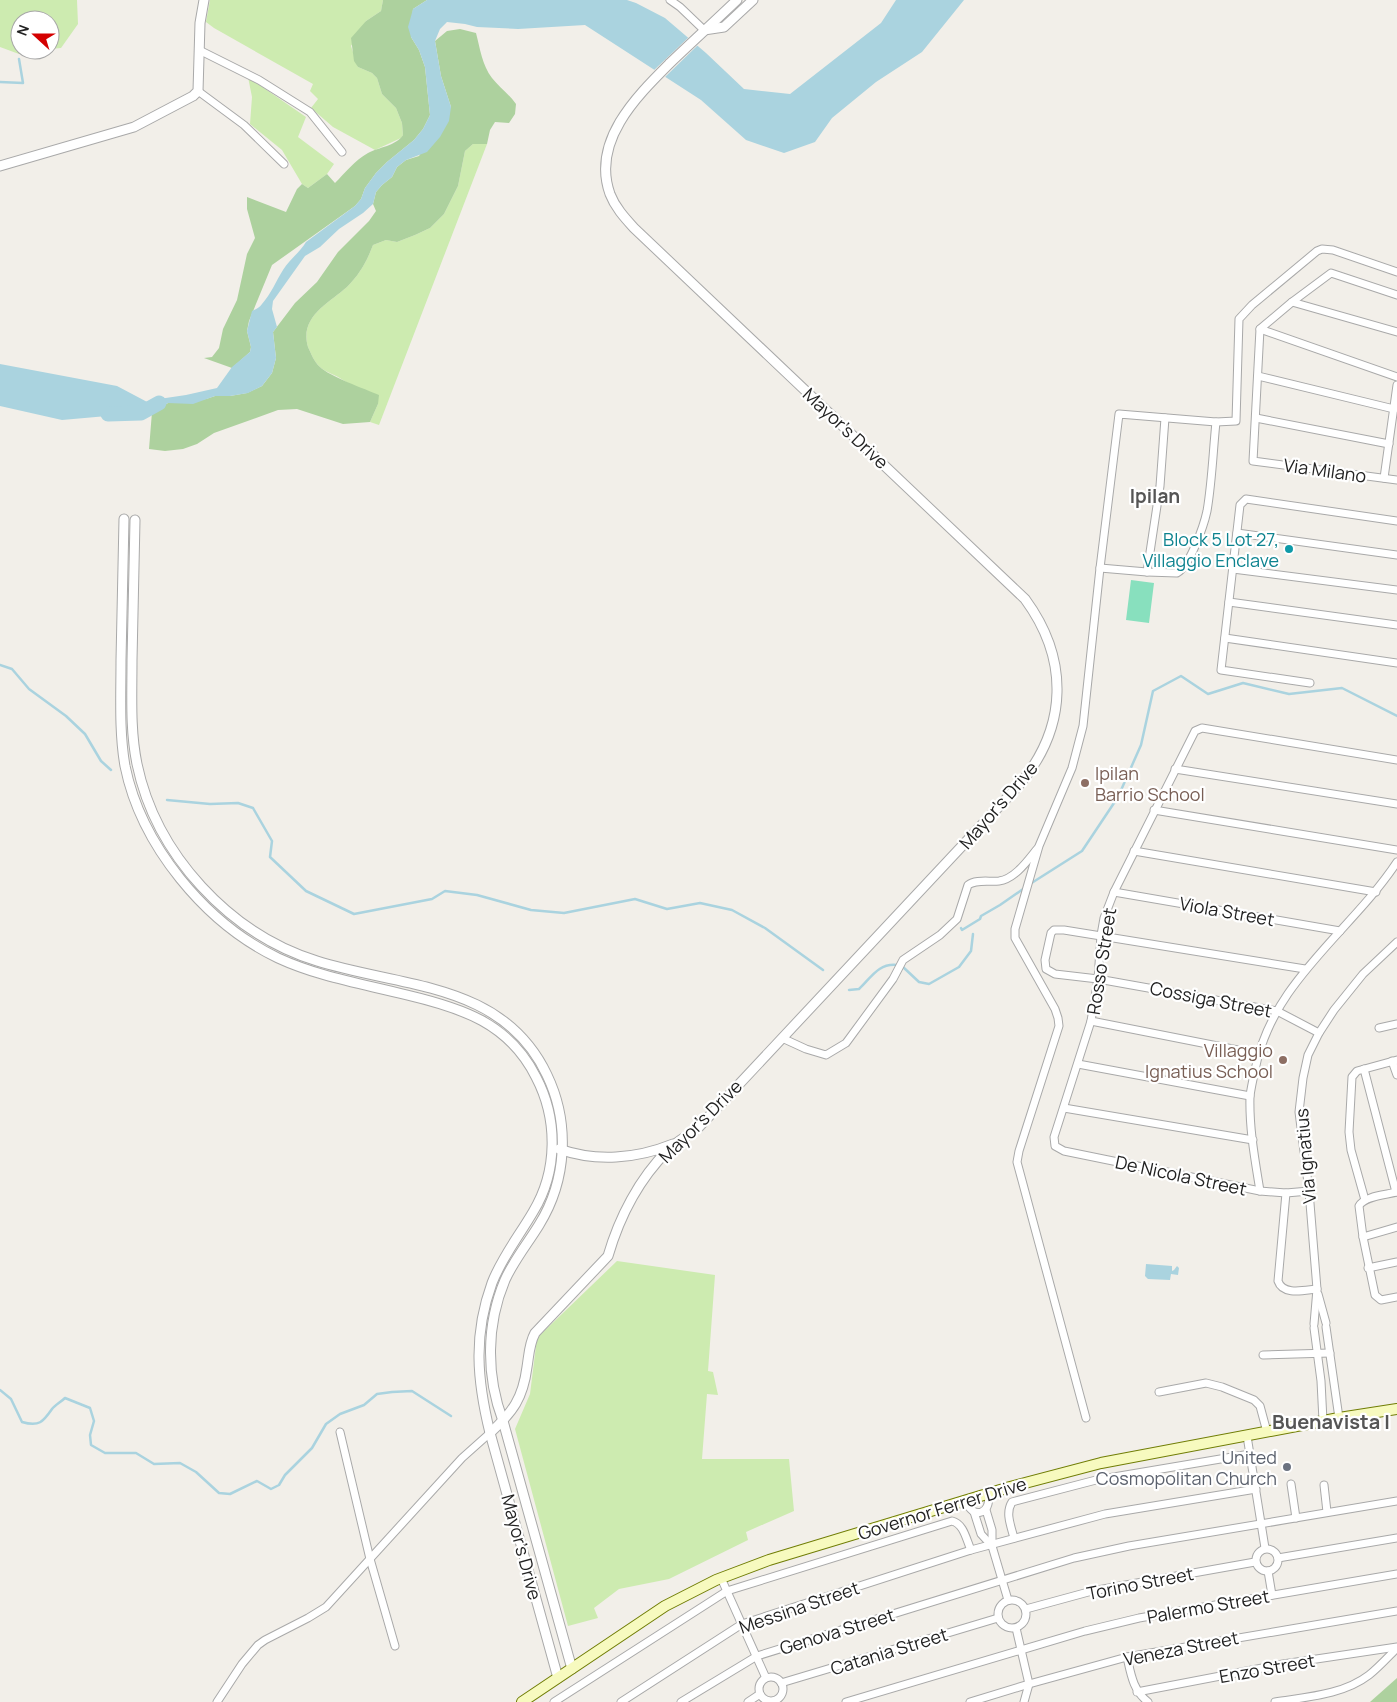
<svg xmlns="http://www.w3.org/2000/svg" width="1397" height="1702" font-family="Manrope,sans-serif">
<rect width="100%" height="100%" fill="#f2efe9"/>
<g fill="#cdebb0">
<polygon points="0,0 77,0 78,24 61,48 50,49 50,20 20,20 20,50 44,50 19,54 0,47"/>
<polygon points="210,0 383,0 381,11 366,21 351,46 358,67 372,73 377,78 382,94 396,108 402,123 403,135 401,138 375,150 333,127 311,108 318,99 310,91 313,84 214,28 206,22"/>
<polygon points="248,77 306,117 298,137 334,164 327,174 308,188 302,184 282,150 250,124 252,97"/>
<path d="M481 143 487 144 379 425 370 422 378 404C366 396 355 387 343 380 336 375 325 372 320 367 314 362 311 353 308 347 299 317 329 303 347 287 360 274 367 261 373 245L386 240 397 242 415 235 430 228 444 214 458 186 465 151 473 144Z"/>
<polygon points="617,1261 715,1275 708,1371 713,1372 718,1395 707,1394 702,1459 789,1459 794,1511 746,1532 748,1540 669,1579 619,1589 594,1608 598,1618 568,1626 515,1429 530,1394 537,1338"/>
</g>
<g fill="#add19e">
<path d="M383 0H427L413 9 411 37 419 50 425 67 430 115 423 129 414 140 387 162 376 173 365 188 361 199 355 206 272 265 249 321 247 331 251 347 250 352 232 368 204 358 212 357 219 348 223 329 237 300 247 254 255 238 247 209V197L286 212 297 189 302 184 308 188 327 174 335 183C345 173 355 160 368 153 379 147 396 146 403 135L402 123 396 108 382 94 377 78 372 73 358 67 354 61 351 38 366 21 381 11Z"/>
<path d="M460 29 476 33C480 48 482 65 492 78 499 87 509 94 516 104L515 114 509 123 495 122 490 130 487 144H473L465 151 458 186 444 214 430 228 415 235 397 242 386 240 373 245C367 261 360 274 347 287 329 303 299 317 308 347 311 353 314 362 320 367 329 376 365 389 379 395L378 404 370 422 343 424 297 409 278 410 214 433 197 444 183 449 165 451 149 449 152 412 168 403 206 399 215 396H230L247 393 262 386 272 373 276 358 273 332 295 303 317 282 338 252 369 221 376 211 373 204 376 192 382 185 392 177 397 167 406 160 419 156 451 107 441 76 435 41 447 31Z"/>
<polygon points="1397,1678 1397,1702 1370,1702"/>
</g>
<polygon fill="#88e0be" points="1131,580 1154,583 1149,623 1126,620"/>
<g fill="#aad3df">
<path d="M427 0H627L636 3 665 18 706 53 744 89 790 94 881 23 896 0H964L922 52 876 82 832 118 815 142 784 153 746 140 701 100 585 25 518 29 477 27 465 24 447 22 440 29 435 41 441 76 451 107 449 121 440 137 427 152 406 160 397 167 392 177 382 185 376 192 373 204 363 213 339 229 320 247 305 256 273 301 272 309 277 327 273 332 276 358 272 373 262 386 248 393 230 396H215L193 404 168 403 152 412 62 420 0 406V364L117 386 151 404 159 399 186 395 217 388 232 367 250 352 251 347 247 331 252 311C256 309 259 308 262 304 271 294 276 281 283 270 290 259 300 252 306 242L355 206 361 199 365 188 376 173 387 162 414 140 423 129 430 115 425 67 419 50 411 37 408 27 413 9Z"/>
<polygon points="1146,1264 1172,1266 1172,1271 1174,1270 1177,1266 1179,1268 1178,1275 1171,1274 1170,1280 1148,1279 1145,1276"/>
</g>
<polygon fill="#f2efe9" points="690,36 699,44 663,79 652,72"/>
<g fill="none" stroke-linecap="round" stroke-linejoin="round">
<g stroke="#aad3df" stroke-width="2.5">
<polyline points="0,82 23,83 19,59"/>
<polyline points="0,665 12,669 29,689 66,716 85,734 101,761 111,770"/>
<polyline points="167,800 210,804 238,803 253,808 272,841 270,857 306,891 354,914 432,899 445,891 477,895 531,910 564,913 635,899 667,909 700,903 732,910 765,928 823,970"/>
<polyline points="1030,884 1082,851 1118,797 1141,745 1153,691 1181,676 1208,694 1243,683 1289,694 1342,688 1397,716"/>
<polyline points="961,928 962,930 980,919 981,916 1000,905 1026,887"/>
<polyline points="903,967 919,982 929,984 959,967 971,951 973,934"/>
<path d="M849 990 859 989C871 978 878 963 897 965"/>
<path d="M0 1390 11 1399 22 1422C39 1427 43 1422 52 1409 55 1405 61 1402 65 1398L90 1408 94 1421 90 1435 91 1445 105 1453H136L154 1464 180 1463 196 1472 219 1493 230 1494 257 1481 271 1489 279 1485 285 1475 312 1448 326 1424 340 1414 364 1405 377 1394 392 1392 412 1391 451 1416"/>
</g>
<polyline stroke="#aad3df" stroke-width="15" points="108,414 141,413 159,403"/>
<g stroke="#a9a9a9" stroke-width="9">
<g id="minor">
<polyline points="670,0 680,7 704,30"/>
<polyline points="199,50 259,80 310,112 342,152"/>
<polyline points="198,91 244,125 284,164"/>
<polyline points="1397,295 1331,273 1292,302 1260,329 1253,461 1397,480"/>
<polyline points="1292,302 1397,332"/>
<polyline points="1260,329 1397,377"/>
<polyline points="1258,376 1394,409"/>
<polyline points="1256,418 1389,444"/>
<polyline points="1384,478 1397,385"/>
<polyline points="1237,533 1397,555"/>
<path d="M1100 568 1147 572 1177 573C1190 566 1204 525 1207 511 1212 482 1213 451 1216 422"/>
<polyline points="1233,569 1397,590"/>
<polyline points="1147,572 1160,486 1165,418"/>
<polyline points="1229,602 1397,625"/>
<polyline points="1225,638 1397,663"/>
<polyline points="1310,683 1221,670 1240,505 1246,499 1397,521"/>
<polyline points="1175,769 1397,804"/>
<polyline points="1154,810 1397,850"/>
<polyline points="1134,851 1376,892"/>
<polyline points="1114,892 1340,931"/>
<polyline points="1305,969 1064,930 1054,930 1051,933 1045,960 1046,969 1055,974 1098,979 1277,1011 1319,1033"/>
<polyline points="1091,1021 1258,1054"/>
<polyline points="1379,1028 1397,1024"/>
<path d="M782 1038 806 1049 826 1055 846 1043 893 979 903 960 940 935 957 919 968 885C976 879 989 882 999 881 1015 879 1028 860 1037 849"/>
<polyline points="1392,1061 1397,1075"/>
<polyline points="1078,1064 1250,1096"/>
<polyline points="1364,1069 1396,1192"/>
<polyline points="1064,1108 1253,1140"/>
<path d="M1260 1191C1255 1160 1249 1128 1250 1096 1251 1088 1253 1079 1255 1070 1272 981 1350 933 1397 862"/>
<polyline points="1309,1191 1286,1193 1260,1191 1064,1151 1055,1146 1054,1137 1091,1021 1098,979 1101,935 1104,918 1114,892 1195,731 1202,728 1397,760"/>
<path d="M1397 1192C1386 1195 1364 1196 1359 1206L1363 1237 1375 1295 1381 1300 1397 1297"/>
<path d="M1286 1193 1278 1281C1283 1296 1305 1290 1317 1289"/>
<polyline points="1365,1200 1351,1150 1349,1132 1352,1077 1357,1071 1397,1060"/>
<polyline points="1363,1237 1397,1227"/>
<polyline points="1368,1268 1397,1262"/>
<polyline points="1318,1294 1326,1323"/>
<polyline points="1314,1324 1317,1289 1309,1191 1299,1112 1303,1078 1308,1055 1319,1033 1334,1010 1363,974 1397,942"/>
<polyline points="1326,1327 1339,1418"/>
<polyline points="1314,1328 1321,1381 1323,1421"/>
<polyline points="1263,1355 1330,1353"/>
<polyline points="1159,1392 1206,1383 1222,1387 1254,1400 1260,1406 1267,1432"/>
<polyline points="1086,1418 1017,1162 1019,1151 1059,1026 1058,1018 1055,1009 1015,938 1015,929 1039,846 1072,768 1083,726 1100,568 1119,414 1216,422 1236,421 1239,319 1252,305 1317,251 1322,249 1333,250 1397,272"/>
<polyline points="340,1432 370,1559 395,1646"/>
<polyline points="1247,1436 1265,1548"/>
<polyline points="1291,1484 1296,1518"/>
<polyline points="1324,1485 1327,1512"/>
<path d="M966 1501C972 1520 992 1514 988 1495"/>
<polyline points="986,1510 992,1530 992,1546 1008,1600"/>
<polyline points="974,1512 981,1534 992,1546"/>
<path d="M1014 1538C1011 1526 1005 1513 1012 1502L1096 1480 1250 1454"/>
<circle cx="1267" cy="1560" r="11"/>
<polyline points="1278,1558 1397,1538"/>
<polyline points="1268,1571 1272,1595"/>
<polyline points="721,1578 766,1678"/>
<circle cx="1012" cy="1614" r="14"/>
<polyline points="1026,1609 1092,1591 1255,1562"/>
<polyline points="1016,1628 1029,1684 1024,1702"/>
<path d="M1127 1657C1131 1675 1133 1690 1148 1702"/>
<circle cx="771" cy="1689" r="12"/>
<polyline points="781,1683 998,1618"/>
<polyline points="1137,1692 1283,1664 1397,1647"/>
<polyline points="217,1702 242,1664 258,1645 265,1640 308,1618 326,1607 462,1458 490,1433"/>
<path d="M554 1702 727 1591 952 1521C964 1524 966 1539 971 1550"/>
<polyline points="621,1702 742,1624 971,1550 1105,1514 1256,1489"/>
<polyline points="681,1702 757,1656 1074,1558 1129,1546 1397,1501"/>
<polyline points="748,1702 760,1694"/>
<polyline points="846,1702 1085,1631 1139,1618 1397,1574"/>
<polyline points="970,1702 1029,1684 1127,1657 1397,1611"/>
<path d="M1275 1702C1306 1697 1343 1695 1369 1675 1379 1667 1388 1657 1397 1648"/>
</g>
</g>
<g stroke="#a9a9a9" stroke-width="11">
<g id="tertiary">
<polyline points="704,30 724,27 753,0"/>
<polyline points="0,166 134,127 193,96 198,91 200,23 204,0"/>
<path d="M124 519C123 566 122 613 121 660 121 695 119 732 125 766 141 845 205 923 278 958 319 977 364 984 407 995 462 1008 509 1023 536 1077 558 1119 558 1171 533 1212 519 1236 502 1257 492 1283 473 1335 477 1380 490 1433L558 1678"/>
<path d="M135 520C134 567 133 613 132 660 132 695 130 730 137 764 156 855 230 934 317 961 403 988 503 982 547 1075 570 1123 567 1180 539 1225 528 1243 514 1260 505 1280 486 1325 486 1376 503 1421L572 1669"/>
<path d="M559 1149C596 1162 636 1159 673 1144"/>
<path d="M490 1433C513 1412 523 1398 527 1367 529 1355 529 1344 535 1333L608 1256C619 1218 639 1179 668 1150 677 1141 689 1135 699 1127L1020 784C1068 726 1069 659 1025 599L634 228C624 217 615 207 610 194 591 141 637 96 670 63 692 42 715 21 737 0"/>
</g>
</g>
<g stroke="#707d05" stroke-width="12">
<polyline id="secondary" points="522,1702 665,1606 716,1580 769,1560 1010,1487 1101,1463 1339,1418 1397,1409"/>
</g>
<use href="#minor" stroke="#fff" stroke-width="7"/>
<use href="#tertiary" stroke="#fff" stroke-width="9"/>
<use href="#secondary" stroke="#f7fabf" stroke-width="10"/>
</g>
<circle fill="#0f9aa8" stroke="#fff" stroke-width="2" cx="1289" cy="549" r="5"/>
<g fill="#8d6e63" stroke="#fff" stroke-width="2">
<circle cx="1085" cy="783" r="5"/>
<circle cx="1283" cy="1060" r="5"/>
</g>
<circle fill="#6b7280" stroke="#fff" stroke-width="2" cx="1287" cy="1467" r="5"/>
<g text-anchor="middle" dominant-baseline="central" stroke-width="4.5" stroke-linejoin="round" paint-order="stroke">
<g font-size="18" fill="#222" stroke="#fff">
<text transform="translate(846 428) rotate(43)">Mayor's Drive</text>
<text transform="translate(1325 470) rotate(8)">Via Milano</text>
<text transform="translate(998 805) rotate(-49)">Mayor's Drive</text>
<text transform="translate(1227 911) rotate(10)">Viola Street</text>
<text transform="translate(1101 961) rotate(-81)">Rosso Street</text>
<text transform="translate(1211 999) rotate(11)">Cossiga Street</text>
<text transform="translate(700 1121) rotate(-45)">Mayor's Drive</text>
<text transform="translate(1305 1156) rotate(-95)">Via Ignatius</text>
<text transform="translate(1181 1175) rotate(12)">De Nicola Street</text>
<text transform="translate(942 1508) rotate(-17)">Governor Ferrer Drive</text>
<text transform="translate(522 1547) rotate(75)">Mayor's Drive</text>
<text transform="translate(1140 1583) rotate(-11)">Torino Street</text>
<text transform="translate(1208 1606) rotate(-10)">Palermo Street</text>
<text transform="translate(799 1607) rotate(-19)">Messina Street</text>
<text transform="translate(837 1631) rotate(-17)">Genova Street</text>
<text transform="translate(1181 1648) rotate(-11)">Veneza Street</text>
<text transform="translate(889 1651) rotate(-17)">Catania Street</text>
<text transform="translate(1267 1668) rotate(-10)">Enzo Street</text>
</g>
<g font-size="18" fill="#0d838f" stroke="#fff" text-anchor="end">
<text x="1279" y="539">Block 5 Lot 27,<tspan x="1279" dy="21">Villaggio Enclave</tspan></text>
</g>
<g font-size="18" fill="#785e54" stroke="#fff" text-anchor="start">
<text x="1095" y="773">Ipilan<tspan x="1095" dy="21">Barrio School</tspan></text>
<text x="1273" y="1050" text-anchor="end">Villaggio<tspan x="1273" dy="21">Ignatius School</tspan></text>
</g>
<g font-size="18" fill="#5b616d" stroke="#fff" text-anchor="end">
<text x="1277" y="1457">United<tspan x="1277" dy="21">Cosmopolitan Church</tspan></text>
</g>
<g font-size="19" font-weight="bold" fill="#555" stroke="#fff">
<text x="1155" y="496">Ipilan</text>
</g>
<g font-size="20" font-weight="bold" fill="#555" stroke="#fff">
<text x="1331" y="1421">Buenavista I</text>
</g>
</g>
<g transform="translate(35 35) rotate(291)"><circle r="24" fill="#ffffff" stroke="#a7a7a7"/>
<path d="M0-4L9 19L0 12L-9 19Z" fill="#d40000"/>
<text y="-8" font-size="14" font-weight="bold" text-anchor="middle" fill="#222222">N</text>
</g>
</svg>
